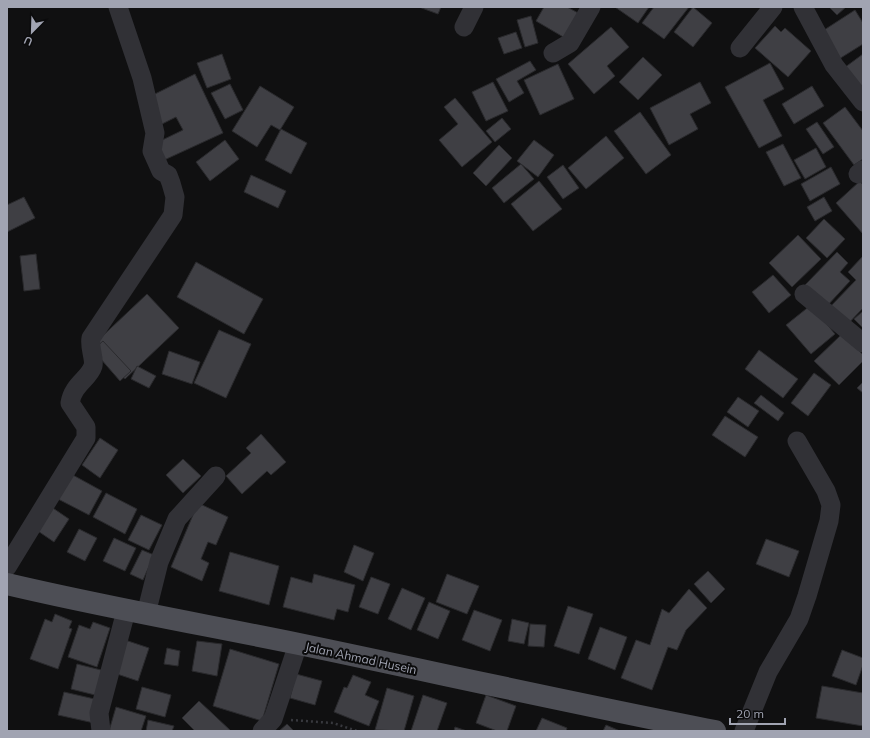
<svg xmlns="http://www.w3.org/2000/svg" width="870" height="738" font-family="Mulish,sans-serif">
<rect width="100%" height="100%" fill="#101011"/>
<g fill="#3f3f44" stroke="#2a2a2d">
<polygon points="419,7 441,7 438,14"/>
<polygon points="544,7 567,7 580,14 565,38 536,21"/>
<polygon points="615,7 649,7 638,23"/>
<polygon points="654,7 689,7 664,39 642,23"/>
<polygon points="693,7 712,23 693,47 674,32"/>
<polygon points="829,7 846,7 837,15"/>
<polygon points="855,10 863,23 863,44 839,59 821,32"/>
<polygon points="531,16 538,43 525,47 517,20"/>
<polygon points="775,26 781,32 785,28 811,51 788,77 755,48"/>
<polygon points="611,27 629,47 607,66 615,76 594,94 568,64"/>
<polygon points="516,32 522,48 504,54 498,38"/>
<polygon points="222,54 231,79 207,88 197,63"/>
<polygon points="863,54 863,93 844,68"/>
<polygon points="643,57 662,75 638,100 619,82"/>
<polygon points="530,61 536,70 517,81 524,93 509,102 496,79"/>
<polygon points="770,63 784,89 763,100 782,136 759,148 725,87"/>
<polygon points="558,64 574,99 540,115 524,80"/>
<polygon points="195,74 223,133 162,161 154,144 183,130 176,117 160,125 153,95"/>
<polygon points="493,82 508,111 486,121 472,92"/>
<polygon points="700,82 711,103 690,114 698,129 669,145 650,108"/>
<polygon points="230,84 243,110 225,119 211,93"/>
<polygon points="260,86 294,107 280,130 271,125 257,147 232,131"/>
<polygon points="812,86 824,106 794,124 782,104"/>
<polygon points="455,98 492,142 462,167 439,140 458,124 444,107"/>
<polygon points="845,107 863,131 863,159 854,165 823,123"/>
<polygon points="640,112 671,155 646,174 614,131"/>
<polygon points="502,118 511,129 495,142 486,131"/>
<polygon points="817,122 834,147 823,154 806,129"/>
<polygon points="281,129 307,143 291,174 265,160"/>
<polygon points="606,136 624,158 586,189 568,168"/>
<polygon points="225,140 239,159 210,181 196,162"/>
<polygon points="534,140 554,155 538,177 517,161"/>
<polygon points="783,144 801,178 784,186 766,152"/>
<polygon points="499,145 512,158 486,186 473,173"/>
<polygon points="816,148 826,167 805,179 794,160"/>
<polygon points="521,164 534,179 504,203 492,188"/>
<polygon points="563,165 579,188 563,199 547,177"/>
<polygon points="831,167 840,184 810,201 801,184"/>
<polygon points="251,175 286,191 278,208 244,192"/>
<polygon points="539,181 562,209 533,231 511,204"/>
<polygon points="860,181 863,185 863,234 836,203"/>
<polygon points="24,197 35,218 7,232 7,205"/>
<polygon points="824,197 832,211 815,221 807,207"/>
<polygon points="824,219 845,239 827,258 806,238"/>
<polygon points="798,235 821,259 792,287 769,263"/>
<polygon points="837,252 848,263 840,272 850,281 827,306 805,285"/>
<polygon points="36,254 40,289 24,291 20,256"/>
<polygon points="863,256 863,308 846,326 828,309 856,280 848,272"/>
<polygon points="196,262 263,299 244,334 177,297"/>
<polygon points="773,275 791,295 769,313 752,292"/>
<polygon points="147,294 179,328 125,379 93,345"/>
<polygon points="811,305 835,334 811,354 786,325"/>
<polygon points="863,311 863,328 854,319"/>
<polygon points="219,330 251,344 226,398 194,383"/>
<polygon points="842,334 863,355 863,361 839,385 814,361"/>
<polygon points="103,341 131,371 120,381 93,350"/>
<polygon points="759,350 798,379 783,398 745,369"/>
<polygon points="169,351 200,362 192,384 162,374"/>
<polygon points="137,366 156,376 149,388 131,379"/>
<polygon points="814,373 831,385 808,416 791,403"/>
<polygon points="863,382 863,393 857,388"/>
<polygon points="761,395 784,413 778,421 754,403"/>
<polygon points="738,397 759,411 748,427 727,412"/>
<polygon points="725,416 758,437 745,457 712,435"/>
<polygon points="261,434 286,462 271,475 267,471 242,494 226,476 251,453 246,448"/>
<polygon points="100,438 118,450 100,478 82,465"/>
<polygon points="183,459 201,476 183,493 166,475"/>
<polygon points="71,474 102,491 89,515 58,499"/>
<polygon points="106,493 137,509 125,534 93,517"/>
<polygon points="198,503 228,517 216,545 208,542 201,559 209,563 202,581 171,567"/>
<polygon points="47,504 69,519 54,542 32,527"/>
<polygon points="141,515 162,525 149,550 128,540"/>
<polygon points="79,529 97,538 85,561 67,552"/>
<polygon points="114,538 136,548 125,571 103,561"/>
<polygon points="766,539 799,551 789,577 756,564"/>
<polygon points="354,545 374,553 363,581 344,572"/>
<polygon points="142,550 154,555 143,580 130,574"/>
<polygon points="230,552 279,566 269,605 219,591"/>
<polygon points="708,571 725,589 711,603 694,584"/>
<polygon points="314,574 355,585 348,612 337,609 334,620 283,607 291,577 312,583"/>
<polygon points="447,574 479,586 467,614 436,602"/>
<polygon points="371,577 390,584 378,614 359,607"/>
<polygon points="402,588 425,598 411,630 388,619"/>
<polygon points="689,589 707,608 686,630 677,650 668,647 652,690 621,678 636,640 650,645 662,609 669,613"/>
<polygon points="429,602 450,611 438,639 417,630"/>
<polygon points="568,606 593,614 579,654 554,646"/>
<polygon points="474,610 502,620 490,651 462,640"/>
<polygon points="55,614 72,621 69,628 72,629 58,669 30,659 45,619 52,622"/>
<polygon points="512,619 529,623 524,644 508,641"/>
<polygon points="93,622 110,628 97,667 68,657 79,625 90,629"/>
<polygon points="530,624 546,625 544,647 528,646"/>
<polygon points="600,627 627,637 615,670 588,659"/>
<polygon points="125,640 149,648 138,681 114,673"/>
<polygon points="197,641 222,644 217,676 192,671"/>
<polygon points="167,648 180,651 178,666 164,664"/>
<polygon points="230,649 279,664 262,721 213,706"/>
<polygon points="842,650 863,658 863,665 856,685 832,676"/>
<polygon points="77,664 105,671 99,696 71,689"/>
<polygon points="296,674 322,681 315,705 290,698"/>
<polygon points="353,675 371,682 365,695 379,701 369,726 334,712 344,687 347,688"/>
<polygon points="822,686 863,693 863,726 816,718"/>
<polygon points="142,687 171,695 165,717 136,709"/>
<polygon points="387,688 414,696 404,731 375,730"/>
<polygon points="64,692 99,700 94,723 58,715"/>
<polygon points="423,695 447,703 437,731 411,731"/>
<polygon points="486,695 516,706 507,731 497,731 476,723"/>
<polygon points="199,701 231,731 195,731 182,718"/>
<polygon points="116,707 146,716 141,731 109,731"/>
<polygon points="542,718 567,728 566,731 536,731"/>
<polygon points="148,720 174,726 172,731 146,731"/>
<polygon points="287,724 294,731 279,731"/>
<polygon points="606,725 620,731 603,731"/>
<polygon points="455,727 467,731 454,731"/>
</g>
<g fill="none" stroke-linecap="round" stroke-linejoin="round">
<polyline stroke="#37383d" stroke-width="2.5" stroke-dasharray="2 3" stroke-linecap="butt" points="291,720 333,723 357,731"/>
<g stroke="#313136" stroke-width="19">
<polyline points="803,7 834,65 863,102"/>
<polyline points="464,27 474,7"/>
<polyline points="740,48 773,7"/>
<polyline points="553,53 570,43 591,7"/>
<polyline points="858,174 863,170"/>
<polyline points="804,294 863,343"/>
<path d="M7 567 86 438V427L70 403C73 384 89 379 93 366 95 359 89 347 91 338L173 215 175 197 171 183 168 175 161 171 152 151 155 133 142 78 118 7"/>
<polyline points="146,614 159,562 177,519 216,476"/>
<polyline points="101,731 99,713 126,611"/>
<polyline points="262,731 273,719 298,644"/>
<polyline points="744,731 768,672 799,619 807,596 829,521 831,505 826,491 797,441"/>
</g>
<path stroke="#4d4e55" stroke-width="22" d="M7 584C104 607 201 624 299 644 438 673 576 704 715 731"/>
</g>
<g text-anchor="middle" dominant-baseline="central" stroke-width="4" stroke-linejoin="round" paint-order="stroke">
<g font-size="12" fill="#a1a4b2" stroke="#0b0b0c">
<text transform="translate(361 658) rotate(12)">Jalan Ahmad Husein</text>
</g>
</g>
<rect width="870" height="738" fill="none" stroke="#a1a4b2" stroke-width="16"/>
<g transform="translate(32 32) rotate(203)" stroke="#0b0b0c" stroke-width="3" paint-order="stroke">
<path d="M0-3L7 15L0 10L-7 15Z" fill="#a1a4b2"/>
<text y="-6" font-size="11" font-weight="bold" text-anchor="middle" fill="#a1a4b2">U</text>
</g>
<path d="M730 718v6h55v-6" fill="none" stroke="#a1a4b2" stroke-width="2"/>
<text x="736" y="718" font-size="12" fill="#a1a4b2" stroke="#0b0b0c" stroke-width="3" paint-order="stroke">20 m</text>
</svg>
